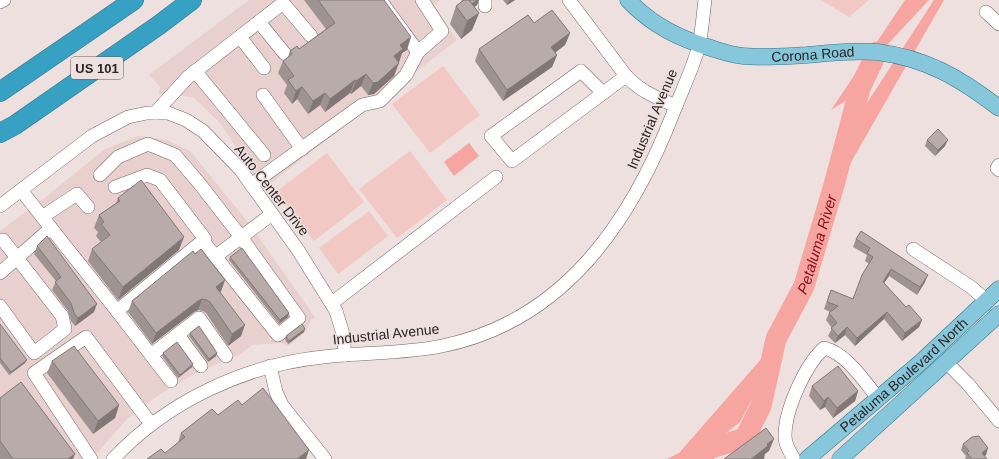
<svg xmlns="http://www.w3.org/2000/svg" width="999" height="459" font-family="Helvetica,sans-serif">
<rect width="100%" height="100%" fill="#eee0de"/>
<g fill="#e8d0cf">
<polygon points="249,0 441,0 434,5 457,40 263,189 221,124 193,97 159,94 160,87 149,75"/>
<polygon points="138,136 167,140 190,151 248,222 315,317 311,320 306,331 288,346 281,343 252,345 241,354 198,372 160,394 127,419 92,459 0,459 0,231 43,199 105,149"/>
</g>
<g fill="#f2c8c5">
<polygon points="821,0 869,0 849,17"/>
<polygon points="443,66 480,115 430,153 392,104"/>
<polygon points="410,151 447,200 397,238 359,189"/>
<polygon points="327,153 364,202 314,241 276,192"/>
<polygon points="369,211 388,236 338,274 319,248"/>
</g>
<g fill="#f6a5a1">
<polygon points="905,0 929,0 888,44 850,98 831,110"/>
<polygon points="934,0 944,0 831,197 788,332 740,422 693,459 667,459 679,453 769,350 802,272 841,143"/>
<polygon points="469,143 479,156 454,176 444,162"/>
</g>
<g fill="none" stroke-linecap="round" stroke-linejoin="round">
<path stroke="#f6a5a1" stroke-width="21" id="s1" d="M695 459 711 448 745 438 761 406 776 339 804 286 834 185 860 88 877 52"/>
<g stroke="#726665" stroke-width="14">
<g id="minor">
<polyline points="380,0 418,52"/>
<polyline points="485,0 485,6"/>
<path d="M569 0 626 76C640 91 657 98 676 106"/>
<polyline points="0,2 4,0"/>
<polyline points="986,12 999,24"/>
<polyline points="259,22 285,54"/>
<polyline points="240,37 264,68"/>
<polyline points="195,71 264,155"/>
<polyline points="603,93 581,71 491,136 512,161 626,76"/>
<polyline points="263,95 302,149"/>
<polyline points="155,113 188,77 283,3 311,36"/>
<polyline points="999,165 997,168 999,170"/>
<polyline points="100,175 118,157 148,144 175,155 199,183 241,237 299,318 278,335 203,241"/>
<polyline points="251,185 362,105 380,101 406,75 418,52 442,31 422,0"/>
<polyline points="115,187 147,175 160,180 205,239 117,311"/>
<polyline points="21,190 51,228 117,311 171,381"/>
<polyline points="0,206 92,136 128,117 147,113 168,113 186,120 203,131 240,169 298,250 336,311 343,334 345,355"/>
<polyline points="42,217 77,194 88,207"/>
<polyline points="913,249 971,287 987,301"/>
<polyline points="216,256 272,214"/>
<polyline points="0,273 51,228"/>
<polyline points="332,303 496,177"/>
<polyline points="0,306 34,353 65,329 62,316 3,240"/>
<polyline points="178,335 201,366"/>
<polyline points="151,355 199,318 226,356"/>
<polyline points="946,362 968,384 999,421"/>
<polyline points="270,366 276,392 282,405 325,459"/>
<polyline points="91,459 34,373 86,337 151,424"/>
<path d="M113 459C168 401 245 365 323 357 363 352 403 354 442 346 565 321 632 220 674 111 682 90 694 66 699 45 702 31 703 15 705 0"/>
<path d="M794 459C790 452 785 445 785 436 785 410 805 365 824 348 846 353 864 381 878 398"/>
</g>
</g>
<g stroke="#33768c" stroke-width="17">
<g id="major">
<path id="s2" d="M628 0C653 26 680 39 714 49 723 52 733 55 743 56 764 58 786 56 807 55 831 53 853 50 877 52 926 58 960 78 999 108"/>
<path id="s3" d="M807 459 921 362 999 289"/>
<polyline points="840,459 999,314"/>
</g>
</g>
<g stroke="#33768c" stroke-width="20">
<g id="highway">
<polyline points="0,92 134,0"/>
<polyline points="0,133 15,125 159,25 192,0"/>
</g>
</g>
<use href="#minor" stroke="#fff" stroke-width="13"/>
<use href="#major" stroke="#87c7db" stroke-width="16"/>
<use href="#highway" stroke="#37a1c3" stroke-width="19"/>
</g>
<g fill="#9e9391">
<polygon points="304,0 384,0 407,50 402,53 399,62 398,62 394,76 374,94 368,95 361,86 351,94 350,93 325,112 320,105 308,114 297,99 292,104 284,93 287,85 278,73 283,61 288,57 290,51 299,49 326,29"/>
<polygon points="462,0 479,0 477,5 474,7 479,13 472,30 461,39 450,24 456,6 461,3"/>
<polygon points="503,0 515,0 507,5"/>
<polygon points="534,23 570,33 565,45 555,52 557,55 552,67 503,101 475,61 479,49"/>
<polygon points="927,140 945,146 935,156 925,146"/>
<polygon points="118,198 179,250 118,300 88,261 92,249 101,242 96,236 98,232 94,228 99,215 116,203"/>
<polygon points="856,239 925,282 917,295 889,276 884,283 906,307 922,320 919,327 902,341 884,319 855,346 845,335 835,343 828,336 832,328 826,320 829,313 830,312 824,309 831,290 853,299 869,264 865,261 867,255 853,247"/>
<polygon points="37,246 94,312 75,326 71,321 68,311 52,290 56,281 34,254"/>
<polygon points="195,254 225,280 221,291 220,292 241,336 228,346 206,313 203,311 198,310 194,312 152,344 128,312 132,301"/>
<polygon points="230,257 289,313 288,317 279,324 229,260"/>
<polygon points="0,324 25,363 9,375 0,363"/>
<polygon points="304,332 288,344 285,340 286,336"/>
<polygon points="190,333 217,353 216,356 208,362 189,336"/>
<polygon points="163,353 193,364 192,367 178,378 162,356"/>
<polygon points="52,361 119,405 115,418 93,434 47,373"/>
<polygon points="812,386 858,391 855,401 833,418 825,407 820,410 809,396"/>
<polygon points="0,398 73,459 0,459"/>
<polygon points="242,405 165,453 178,443 181,433 218,415"/>
<polygon points="963,444 986,455 984,456 987,459 965,459 966,456 961,450"/>
</g>
<g fill="#817876">
<polygon points="477,0 479,0 477,5 465,14 468,7"/>
<polygon points="509,0 515,0 507,5"/>
<polygon points="479,13 472,30 461,39 467,21"/>
<polygon points="570,33 565,45 547,59 551,47"/>
<polygon points="411,37 407,50 402,53 399,62 389,69 394,56 400,45"/>
<polygon points="557,55 552,67 503,101 507,90"/>
<polygon points="399,63 394,76 374,94 368,95 373,83"/>
<polygon points="366,74 361,86 351,94 356,81"/>
<polygon points="355,80 350,93 325,112 330,99"/>
<polygon points="302,87 297,99 292,104 296,91"/>
<polygon points="325,93 320,105 308,114 313,101"/>
<polygon points="948,140 945,146 935,156 938,150"/>
<polygon points="184,237 179,250 118,300 123,287"/>
<polygon points="891,269 889,276 880,289 883,282"/>
<polygon points="928,275 925,282 917,295 920,287"/>
<polygon points="225,280 221,291 212,298 216,287"/>
<polygon points="202,299 198,310 194,312 152,344 156,333 198,301"/>
<polygon points="97,304 94,312 75,326 78,318"/>
<polygon points="887,312 884,319 855,346 857,338"/>
<polygon points="289,313 288,317 279,324 280,320"/>
<polygon points="922,320 919,327 902,341 905,333"/>
<polygon points="245,325 241,336 228,346 232,334"/>
<polygon points="847,327 845,335 835,343 838,336"/>
<polygon points="305,329 304,332 288,344 289,341"/>
<polygon points="217,353 216,356 208,362 209,359"/>
<polygon points="27,360 25,363 9,375 11,372"/>
<polygon points="193,364 192,367 178,378 180,375"/>
<polygon points="858,391 855,401 833,418 837,408"/>
<polygon points="828,397 825,407 820,410 824,401"/>
<polygon points="119,405 115,418 93,434 98,421"/>
<polygon points="774,439 769,451 765,454 764,459 751,459 767,444"/>
<polygon points="988,448 986,455 980,459 982,453"/>
<polygon points="309,450 306,459 297,459"/>
<polygon points="75,454 73,459 68,459"/>
</g>
<g fill="#b8aba9" stroke="#817876">
<polygon points="318,0 384,0 411,37 400,45 403,49 394,56 399,63 378,82 373,83 366,74 356,81 355,80 330,99 325,93 313,101 302,87 296,91 288,80 294,76 283,61 292,54 290,51 297,46 299,49 335,23"/>
<polygon points="464,0 469,0 479,13 467,21 456,6"/>
<polygon points="469,0 477,0 472,4"/>
<polygon points="552,10 570,33 551,47 557,55 507,90 479,49 528,15 534,23"/>
<polygon points="938,129 948,140 938,150 927,140"/>
<polygon points="141,180 184,237 123,287 92,249 110,235 101,224 104,222 99,215 120,201 118,198"/>
<polygon points="861,231 928,275 920,287 891,269 883,282 906,307 909,305 922,320 905,333 887,312 857,338 847,327 838,336 831,328 837,323 829,313 838,306 827,302 831,290 853,299 862,275 873,257 867,253 870,248 856,239"/>
<polygon points="47,236 97,304 78,318 74,313 71,303 55,282 61,277 37,246"/>
<polygon points="242,248 289,313 280,320 230,257"/>
<polygon points="201,249 225,280 216,287 245,325 232,334 210,302 207,300 202,299 198,301 156,333 132,301 193,251 195,254"/>
<polygon points="0,324 27,360 11,372 0,358"/>
<polygon points="302,324 305,329 289,341 286,336"/>
<polygon points="199,326 217,353 209,359 190,333"/>
<polygon points="177,342 193,364 180,375 163,353"/>
<polygon points="74,346 119,405 98,421 52,361"/>
<polygon points="838,366 858,391 837,408 828,397 824,401 812,386"/>
<polygon points="21,382 75,454 68,459 13,459 0,441 0,398"/>
<polygon points="263,388 309,450 297,459 147,459 161,449 165,453 185,437 181,433 212,409 218,415 238,400 242,405"/>
<polygon points="766,428 774,439 767,444 768,446 751,459 724,459"/>
<polygon points="979,436 988,448 982,453 987,459 972,459 967,453 969,451 963,444 972,437"/>
</g>
<g text-anchor="middle" dominant-baseline="central" stroke-width="3" stroke-linejoin="round" paint-order="stroke">
<rect fill="#eee0de" stroke="#665e5c" stroke-width="1" x="71" y="57" width="52" height="22" rx="3"/>
<g font-size="13" font-weight="bold" fill="#2b2625">
<text x="97" y="68">US 101</text>
</g>
<g font-size="14" fill="#2b2625" stroke="#eee0de">
<text stroke="none"><textPath href="#s2" startOffset="200">Corona Road</textPath></text>
<text transform="translate(652 119) rotate(-67)">Industrial Avenue</text>
<text transform="translate(272 190) rotate(52)">Auto Center Drive</text>
<text transform="translate(386 334) rotate(-6)">Industrial Avenue</text>
<text stroke="none"><textPath href="#s3" startOffset="128">Petaluma Boulevard North</textPath></text>
</g>
<g font-size="15" font-style="italic" fill="#880f1e" stroke="#eee0de">
<text stroke="none"><textPath href="#s1" startOffset="263">Petaluma River</textPath></text>
</g>
</g>
</svg>
